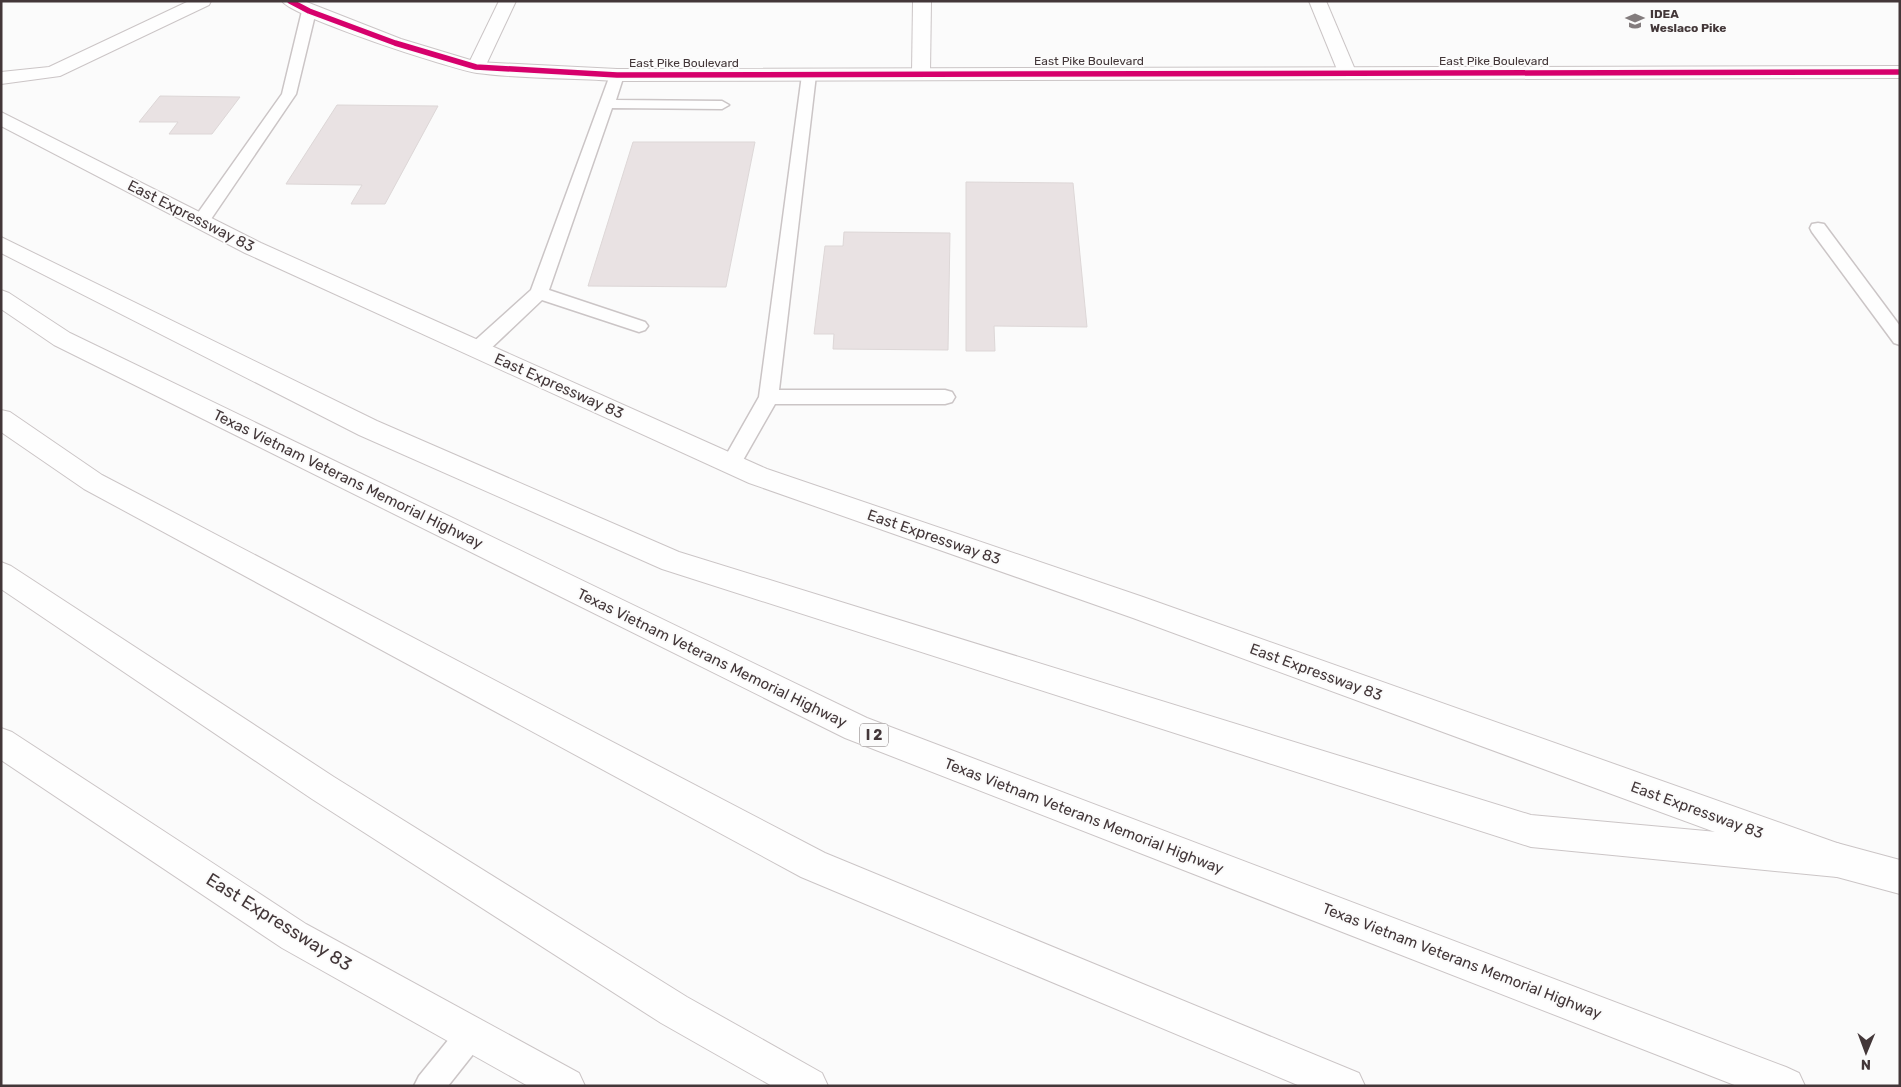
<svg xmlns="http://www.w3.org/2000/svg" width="1901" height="1087" font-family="Rubik,sans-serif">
<rect width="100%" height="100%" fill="#fbfbfb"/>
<g fill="#e9e2e3" stroke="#ddd7d7">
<polygon points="160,96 240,97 212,134 169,134 178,122 139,122"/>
<polygon points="337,105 438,106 385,204 351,204 362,185 286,184"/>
<polygon points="633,142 755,142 726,287 588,286"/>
<polygon points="966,182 1073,183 1087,327 994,326 995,351 966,351"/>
<polygon points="844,232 950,233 948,350 833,349 834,334 814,334 825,246 843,246"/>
</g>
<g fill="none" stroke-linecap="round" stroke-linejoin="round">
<g stroke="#cbc5c6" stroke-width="3">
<g id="service">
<polygon points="309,7 316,11 296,94 207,225 195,225 193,221 195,217 282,94 302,11"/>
<polygon points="617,71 624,75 616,100 722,101 729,105 722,109 612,108 549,290 645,322 648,326 645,330 639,332 542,300 485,354 478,355 471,354 469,349 471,344 531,290 610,75"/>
<polygon points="809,71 816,75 779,390 945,390 952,392 955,397 952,402 945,404 775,404 738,469 731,472 724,469 721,464 759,397 802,75"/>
<polygon points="1818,223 1824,224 1900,326 1900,345 1894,343 1812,232 1810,228 1812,224"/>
<polygon points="472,1019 482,1023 486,1033 482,1043 448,1086 414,1086 419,1076 462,1023"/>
</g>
</g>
<g stroke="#cbc5c6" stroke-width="2">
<g id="minor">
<polygon points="499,1 516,1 485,67 483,71 469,71 467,67"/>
<polygon points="913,1 931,1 930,73 928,77 914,77 912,73"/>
<polygon points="1309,1 1326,1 1356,72 1354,76 1340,76 1338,72"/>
</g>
</g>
<g stroke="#cbc5c6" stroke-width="2">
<path id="tertiary" d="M282 1H304L401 39 477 62 617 69 1900 66V78L617 81C571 78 523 79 477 73 451 69 292 17 282 1Z"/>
</g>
<g stroke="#cbc5c6" stroke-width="2">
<g id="secondary">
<polygon points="189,1 211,1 209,5 60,76 1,84 1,72 49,67"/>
<polygon points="1,112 261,243 767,469 1143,597 1837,843 1900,860 1900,894 1837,877 1133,618 749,483 245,253 1,126"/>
<polygon points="1,728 12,732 306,924 579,1073 585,1086 528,1086 282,948 1,760"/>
</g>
</g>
<g stroke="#cbc5c6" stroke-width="2">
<g id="motorway">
<polygon points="1,237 377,421 679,552 1531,815 1837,843 1849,848 1854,860 1849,872 1837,877 1531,847 662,569 359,435 1,253"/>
<polygon points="1,290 9,293 70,333 867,718 1786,1067 1799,1073 1805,1086 1737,1086 845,738 54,345 1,309"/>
<polygon points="1,410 10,412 102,475 825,853 1359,1073 1365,1086 1300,1086 801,877 84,489 1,432"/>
<polygon points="1,562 11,566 334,777 687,997 822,1073 828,1086 772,1086 661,1023 312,799 1,589"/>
</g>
</g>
<use href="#service" fill="#fefefe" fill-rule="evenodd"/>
<use href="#minor" fill="#fefefe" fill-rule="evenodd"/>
<use href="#tertiary" fill="#fefefe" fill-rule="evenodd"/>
<use href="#secondary" fill="#fefefe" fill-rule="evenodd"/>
<use href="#motorway" fill="#fefefe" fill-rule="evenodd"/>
<g stroke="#fbfbfb" stroke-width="8">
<polyline id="cycleway" points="290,1 309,11 395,43 476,67 617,75 1900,72"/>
</g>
<use href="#cycleway" stroke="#d6006c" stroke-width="5.5"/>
</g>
<defs>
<g id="school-bare" transform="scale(1.5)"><path d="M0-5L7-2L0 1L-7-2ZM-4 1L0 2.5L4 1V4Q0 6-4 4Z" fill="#837c7d" stroke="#fbfbfb" stroke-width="2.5" paint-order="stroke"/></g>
</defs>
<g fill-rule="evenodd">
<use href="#school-bare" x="1635" y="21"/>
</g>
<g text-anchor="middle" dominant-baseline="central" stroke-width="4" stroke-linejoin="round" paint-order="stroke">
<g font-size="12" font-weight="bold" fill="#433739" stroke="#fbfbfb" text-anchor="start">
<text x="1650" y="14">IDEA<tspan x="1650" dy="14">Weslaco Pike</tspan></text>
</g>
<g font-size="12" fill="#433739" stroke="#fbfbfb">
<text x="1089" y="61">East Pike Boulevard</text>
<text x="1494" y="61">East Pike Boulevard</text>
<text x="684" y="63">East Pike Boulevard</text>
</g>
<rect fill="#fbfbfb" stroke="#7a7273" stroke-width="1" x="860" y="723.5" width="28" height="23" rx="4"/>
<g font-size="14" font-weight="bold" fill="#433739">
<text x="874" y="735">I 2</text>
</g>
<g font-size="15" fill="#433739" stroke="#fbfbfb">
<text transform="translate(191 216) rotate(27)">East Expressway 83</text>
<text transform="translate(559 386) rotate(24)">East Expressway 83</text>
<text transform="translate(348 479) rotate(26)">Texas Vietnam Veterans Memorial Highway</text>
<text transform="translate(934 537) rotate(19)">East Expressway 83</text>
<text transform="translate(712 658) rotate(26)">Texas Vietnam Veterans Memorial Highway</text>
<text transform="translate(1316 672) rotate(20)">East Expressway 83</text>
<text transform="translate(1697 810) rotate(20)">East Expressway 83</text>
<text transform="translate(1084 816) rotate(21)">Texas Vietnam Veterans Memorial Highway</text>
<text transform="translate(1462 961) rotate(21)">Texas Vietnam Veterans Memorial Highway</text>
</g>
<g font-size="18" fill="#433739" stroke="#fbfbfb">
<text transform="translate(279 922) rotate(32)">East Expressway 83</text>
</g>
</g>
<rect width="1901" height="1087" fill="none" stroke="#433739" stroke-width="5"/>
<g transform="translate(1866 1052) rotate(181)" stroke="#fbfbfb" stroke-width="4" paint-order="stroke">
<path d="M0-4L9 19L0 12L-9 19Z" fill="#433739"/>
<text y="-8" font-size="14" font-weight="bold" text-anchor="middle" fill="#433739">N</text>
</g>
</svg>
